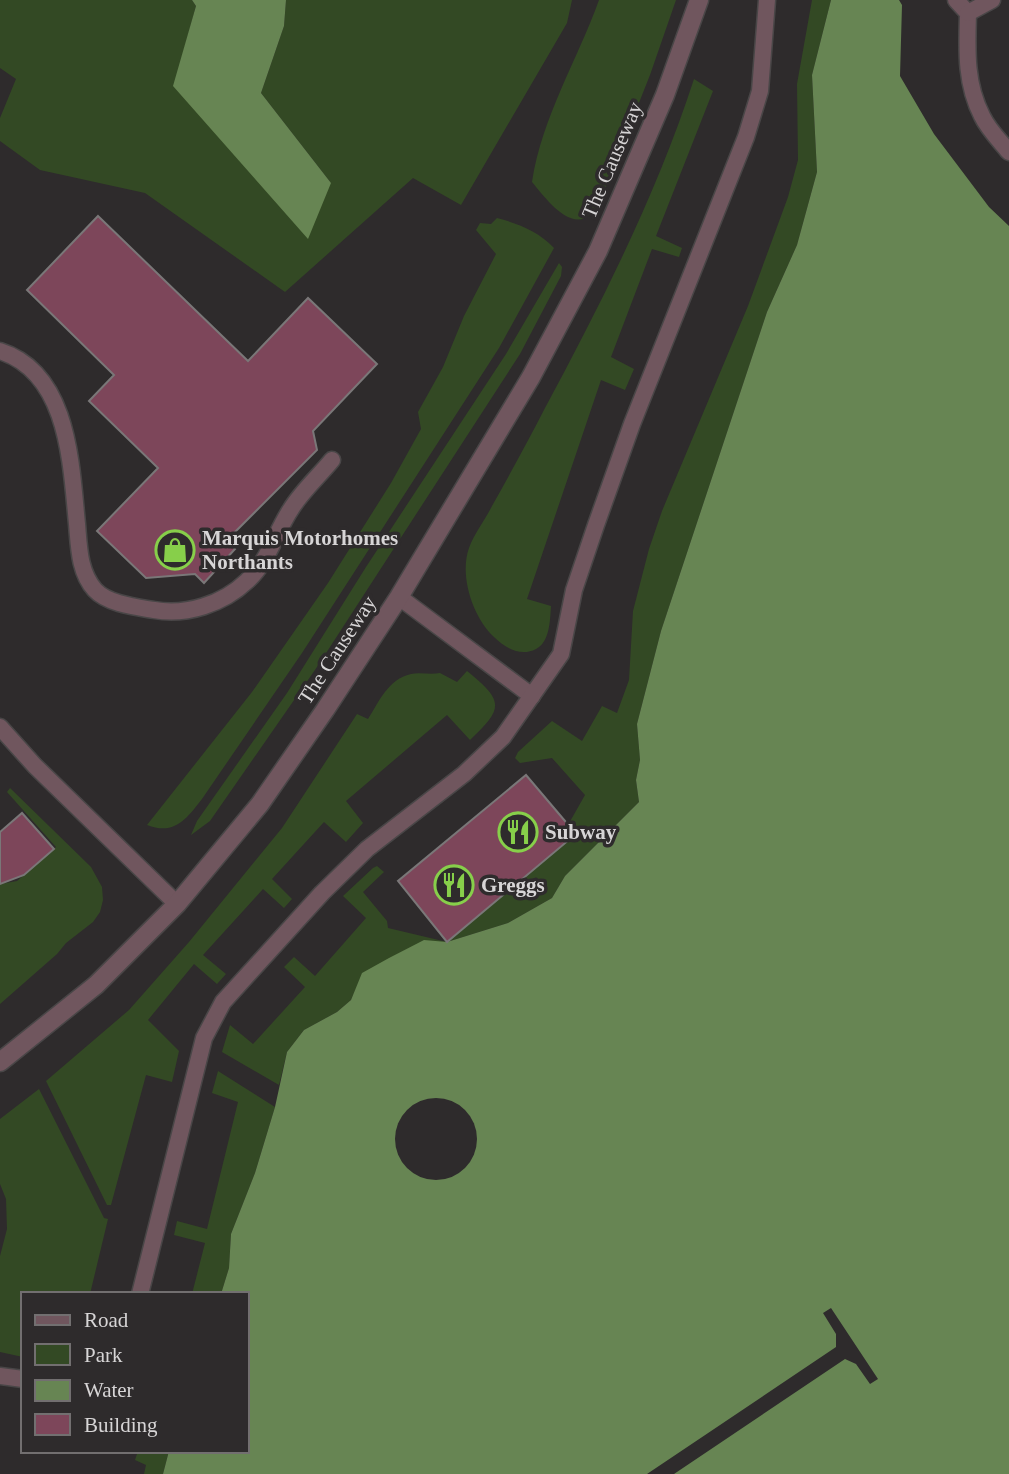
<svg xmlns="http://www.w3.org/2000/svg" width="1009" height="1474" font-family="Georgia,serif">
<rect width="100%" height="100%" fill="#2e2b2c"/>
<g fill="#334924">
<polygon points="0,0 192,0 196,6 174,86 331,183 261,93 284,26 286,0 572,0 567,23 461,205 413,178 285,292 145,193 40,170 0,141 0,118 16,79 0,68"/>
<path d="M599 0H676L650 75 600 201C597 205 594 212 590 215 569 232 544 196 532 182 542 117 577 61 599 0Z"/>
<polygon points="812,0 831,0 812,75 817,172 797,245 767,312 661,631 637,724 640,760 636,780 639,802 565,876 552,898 508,923 447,942 363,973 351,1000 337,1012 304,1030 287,1052 279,1085 222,1052 230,1025 253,1044 305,987 284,967 294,957 315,976 366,918 343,896 373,868 377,866 384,872 363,892 387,921 388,928 447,942 575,834 568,825 585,795 552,758 520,763 515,758 518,752 552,721 582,741 602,706 617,713 629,680 633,611 649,549 662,511 748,306 788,197 798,160 797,84"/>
<path d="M694 79 713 91 656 236 682 248 679 257 652 249 611 357 634 369 625 390 601 380 527 599 551 606C550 620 550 642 536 649 521 657 505 648 494 637 473 617 459 576 469 548 474 534 485 520 492 506 510 474 528 441 545 408 602 302 657 193 694 79Z"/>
<path d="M497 218C519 224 538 231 554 248L499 348 302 653 202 799C187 818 175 836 147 825L252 692 328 583 391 483 421 429 418 412 443 367 464 316 496 254 476 230 480 223 491 224Z"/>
<polygon points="559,263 562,267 561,276 520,354 317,667 210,821 191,835 197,821 287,693 366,567 506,354"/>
<path d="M467 671C504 701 504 708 470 740L447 715 346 801 363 823 346 842 324 822 272 879 292 899 284 908 263 889 203 955 226 974 217 984 194 964 148 1020 179 1051 172 1082 146 1075 111 1205H107L46 1081 129 1010 189 942 282 828 357 714 368 719C379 702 388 679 411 674 420 672 430 675 440 673L457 682Z"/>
<polygon points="10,788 91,867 102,887 103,900 100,912 93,922 66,943 57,954 0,1004 0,884 17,881 56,847 7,792"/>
<polygon points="218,1071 275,1107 255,1173 231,1234 229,1268 221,1294 192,1294 205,1243 174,1235 177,1221 207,1229 238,1102 212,1093"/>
<polygon points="39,1089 104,1218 108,1219 90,1294 23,1294 23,1357 0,1352 0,1256 7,1229 6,1199 0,1184 0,1119"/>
<polygon points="138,1451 169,1451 163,1474 144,1474 146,1465 135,1460"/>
</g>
<g fill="#678553">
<polygon points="192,0 286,0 284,26 261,93 331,183 308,239 173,86 196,6"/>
<polygon points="831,0 899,0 902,5 900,76 934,134 989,207 1009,226 1009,1474 163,1474 169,1451 247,1451 247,1294 221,1294 229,1268 231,1234 255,1173 275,1107 287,1052 304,1030 337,1012 351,1000 362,973 389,958 424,940 447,942 508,923 552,898 565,876 639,802 636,780 640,760 637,724 661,631 767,312 797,245 817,172 812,75"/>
</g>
<g fill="#2e2b2c">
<circle cx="436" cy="1139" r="41"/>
<polygon points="831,1308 878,1379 870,1384 856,1364 845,1359 674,1474 647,1474 836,1347 836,1334 823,1313"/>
</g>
<g fill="#7d465a" stroke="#7a7778" stroke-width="2">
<polygon points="98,216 248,361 308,298 377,364 313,431 317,450 226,541 235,549 204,583 195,574 146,578 97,531 158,468 89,401 114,375 27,290"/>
<polygon points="526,775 576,834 447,942 398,881"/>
<polygon points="22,813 54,849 24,875 0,884 0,832"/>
</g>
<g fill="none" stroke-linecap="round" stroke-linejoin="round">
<g stroke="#494647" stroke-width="19">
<g id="service">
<path d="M956 0 968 13C967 49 965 83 982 116 988 129 1000 141 1009 152"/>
<polyline points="968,13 992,0"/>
<path d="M0 351C69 373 71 464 77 524 79 547 79 572 95 590 108 604 136 607 154 610 186 616 223 604 247 581 269 561 275 533 291 509 302 491 319 476 332 460"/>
<polyline points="399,597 532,696"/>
<polyline points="0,727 35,766 177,904"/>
<polyline points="140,1294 204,1038 223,1002 322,893 367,849 464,774 503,737 561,654 574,590 596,525 632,424 746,137 760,91 767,0"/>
<polyline points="0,1376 23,1379"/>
</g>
</g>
<g stroke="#494647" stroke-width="21">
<polyline id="tertiary" points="0,1062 96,985 177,904 260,804 325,710 399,597 531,377 598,251 665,95 699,0"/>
</g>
<use href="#service" stroke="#70565e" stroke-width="16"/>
<use href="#tertiary" stroke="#70565e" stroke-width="18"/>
</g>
<defs>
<g id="shop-ring" transform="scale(2.0125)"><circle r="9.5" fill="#2e2b2c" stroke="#87cf4a" stroke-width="1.5"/><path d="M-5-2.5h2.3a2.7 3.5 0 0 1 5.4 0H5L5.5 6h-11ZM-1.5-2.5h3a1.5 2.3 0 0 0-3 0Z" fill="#87cf4a"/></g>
<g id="restaurant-ring" transform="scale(2.0125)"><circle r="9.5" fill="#2e2b2c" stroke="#87cf4a" stroke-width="1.5"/><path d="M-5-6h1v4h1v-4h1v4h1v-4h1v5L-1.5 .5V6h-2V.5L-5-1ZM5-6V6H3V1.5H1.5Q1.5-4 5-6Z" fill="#87cf4a"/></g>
</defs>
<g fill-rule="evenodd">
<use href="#shop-ring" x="175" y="550"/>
<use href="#restaurant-ring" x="518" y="832"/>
<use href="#restaurant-ring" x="454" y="885"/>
</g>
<g text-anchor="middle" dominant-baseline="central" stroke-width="7" stroke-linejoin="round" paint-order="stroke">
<g font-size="21" fill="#d7d5d6" stroke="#2e2b2c">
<text transform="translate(612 160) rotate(-67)">The Causeway</text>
<text transform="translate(337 650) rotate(-57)">The Causeway</text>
</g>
<g font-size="21" font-weight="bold" fill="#d7d5d6" stroke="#2e2b2c" text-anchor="start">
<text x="202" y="538">Marquis Motorhomes<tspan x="202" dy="24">Northants</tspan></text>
<text x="545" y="832">Subway</text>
<text x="481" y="885">Greggs</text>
</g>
</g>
<rect x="21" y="1292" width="228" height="161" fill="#2e2b2c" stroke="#726f70" stroke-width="2"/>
<rect x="35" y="1315" width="35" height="10" fill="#70565e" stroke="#726f70" stroke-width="2"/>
<text x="84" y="1327" font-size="21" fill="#d7d5d6">Road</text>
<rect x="35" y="1344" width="35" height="21" fill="#334924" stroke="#726f70" stroke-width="2"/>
<text x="84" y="1362" font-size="21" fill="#d7d5d6">Park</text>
<rect x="35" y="1380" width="35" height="21" fill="#678553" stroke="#726f70" stroke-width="2"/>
<text x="84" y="1397" font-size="21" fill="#d7d5d6">Water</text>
<rect x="35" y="1414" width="35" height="21" fill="#7d465a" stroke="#726f70" stroke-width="2"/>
<text x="84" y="1432" font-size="21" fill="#d7d5d6">Building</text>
</svg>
